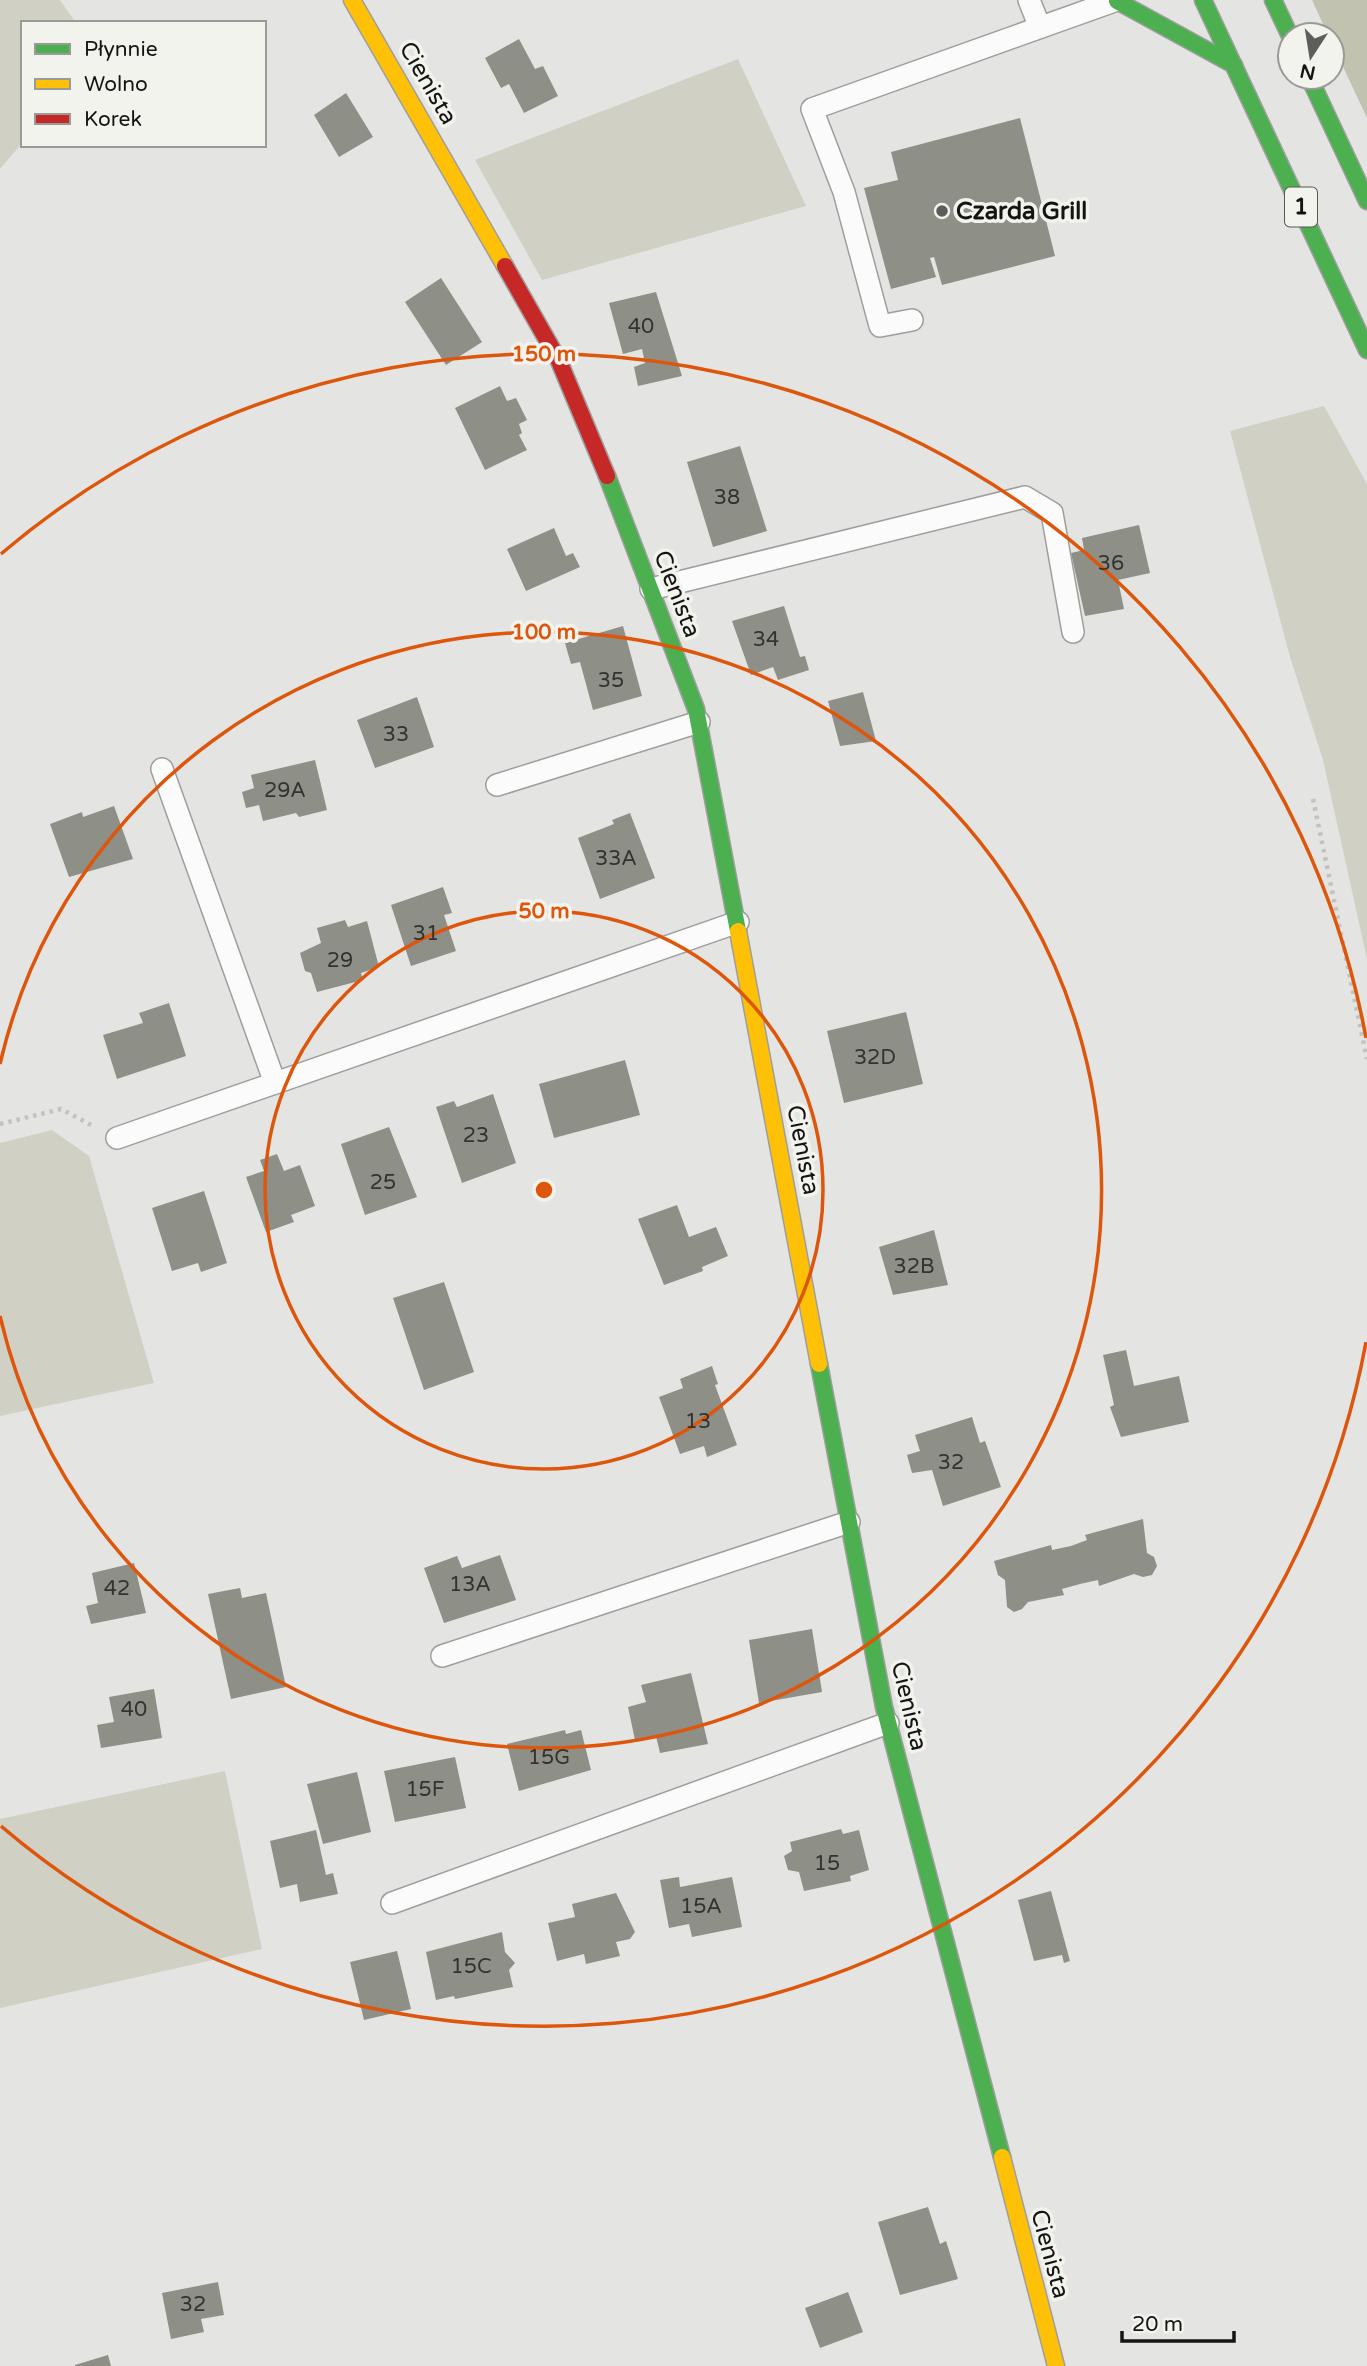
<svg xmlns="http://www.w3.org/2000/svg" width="1367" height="2366" font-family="'Varela Round',sans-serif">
<rect width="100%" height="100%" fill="#e4e5e2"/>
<g fill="#d0d1c4">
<polygon points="0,0 60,0 76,23 23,23 23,142 0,169"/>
<polygon points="738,59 806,206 542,280 475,160"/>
<polygon points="1324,406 1367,484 1367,959 1323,760 1290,657 1230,431"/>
<polygon points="52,1130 89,1156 154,1383 0,1416 0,1143"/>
<polygon points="225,1771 262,1949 0,2008 0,1819"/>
</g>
<polygon fill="#c1c2af" points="1312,0 1367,0 1367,118 1332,43 1332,35 1328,35"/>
<g fill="#8e8f87">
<polygon points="519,39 535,69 543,66 558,96 524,113 509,84 501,88 485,58"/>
<polygon points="346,93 373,137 339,157 314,115"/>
<polygon points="1020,118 1055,256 942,285 934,257 930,258 936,277 891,289 864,188 898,180 891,152"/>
<polygon points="441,278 482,342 446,365 405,302"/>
<polygon points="656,292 682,376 638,386 634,367 645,363 642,349 623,354 609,303"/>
<polygon points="500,386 507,401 516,398 527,420 519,424 522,433 519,435 527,450 485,470 455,408"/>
<polygon points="740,446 767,531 713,547 687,462"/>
<polygon points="1139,525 1150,573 1118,580 1124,609 1085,616 1071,553 1084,550 1082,538"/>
<polygon points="554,528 566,556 573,553 580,567 526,591 507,549"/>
<polygon points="784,606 800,657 805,656 809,670 778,680 773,667 751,675 732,621"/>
<polygon points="623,626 642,696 593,710 580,662 571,664 565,643"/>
<polygon points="863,692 876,741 840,746 828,701"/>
<polygon points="417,697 434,747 375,768 357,720"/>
<polygon points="315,760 327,810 299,817 296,813 263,821 259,805 246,808 242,792 254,788 251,775"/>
<polygon points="114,806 133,859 69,877 50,824 82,812 83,817"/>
<polygon points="630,813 655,878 600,899 578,838 614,824 612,820"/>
<polygon points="443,887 452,913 444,915 456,951 411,966 391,905"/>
<polygon points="345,920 348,927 367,921 379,967 361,973 363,980 317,992 311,973 305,971 300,953 321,943 317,928"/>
<polygon points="169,1003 186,1056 117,1079 103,1035 143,1023 139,1013"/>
<polygon points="906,1012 923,1084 844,1103 827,1031"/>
<polygon points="625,1060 640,1115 554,1138 539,1084"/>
<polygon points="493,1094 516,1163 462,1183 436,1107 454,1101 457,1107"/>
<polygon points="389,1127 417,1197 365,1215 341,1144"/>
<polygon points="277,1154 284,1171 300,1165 315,1206 291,1215 294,1222 266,1232 246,1177 264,1171 260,1160"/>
<polygon points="204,1191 227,1263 201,1272 198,1263 172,1271 152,1208"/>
<polygon points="677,1205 689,1237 716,1227 728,1256 702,1267 703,1271 664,1285 638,1219"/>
<polygon points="934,1230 948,1285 893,1295 879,1247"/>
<polygon points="444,1282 474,1372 424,1390 393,1298"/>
<polygon points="1126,1350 1134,1386 1179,1376 1189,1422 1121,1437 1110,1407 1114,1405 1103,1355"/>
<polygon points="712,1366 718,1384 715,1385 737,1445 707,1457 704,1446 680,1454 659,1397 683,1388 680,1379"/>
<polygon points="972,1417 980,1443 985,1441 1001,1487 943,1506 932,1470 912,1473 907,1455 920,1451 915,1435"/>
<polygon points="1143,1519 1147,1553 1154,1557 1157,1566 1152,1575 1143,1577 1134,1574 1099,1586 1098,1580 1080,1584 1062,1589 1064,1595 1028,1602 1022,1609 1014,1612 1007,1607 1005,1580 998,1575 994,1561 1051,1545 1052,1550 1071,1546 1087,1540 1085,1535"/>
<polygon points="500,1555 516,1600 444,1623 424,1568 457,1556 462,1568"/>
<polygon points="134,1563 146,1613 91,1624 86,1606 98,1603 92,1573"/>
<polygon points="240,1588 242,1598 266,1593 286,1687 231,1699 208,1594"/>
<polygon points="812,1629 822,1692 759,1703 749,1640"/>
<polygon points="691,1673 708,1744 660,1753 656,1736 635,1740 628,1707 646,1702 641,1685"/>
<polygon points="154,1689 162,1738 101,1748 97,1725 114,1722 109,1697"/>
<polygon points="565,1730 566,1734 581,1730 591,1770 519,1791 507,1744"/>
<polygon points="455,1757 466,1808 395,1822 384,1771"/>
<polygon points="357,1772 371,1832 323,1844 307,1784"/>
<polygon points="841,1829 843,1834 859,1830 869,1870 850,1876 851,1881 804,1891 799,1872 788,1870 784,1856 792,1851 790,1842"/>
<polygon points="316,1830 326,1875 333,1873 338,1894 300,1902 297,1884 280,1888 270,1841"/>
<polygon points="679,1877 680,1887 732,1877 742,1927 692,1937 689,1924 669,1928 660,1880"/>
<polygon points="1051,1891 1070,1961 1064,1963 1062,1955 1034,1961 1018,1900"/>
<polygon points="616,1893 635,1932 630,1939 616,1942 620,1956 586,1964 584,1954 557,1961 548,1923 575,1917 572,1904"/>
<polygon points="502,1932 505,1952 515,1963 509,1970 513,1987 455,1999 454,1996 436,2000 426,1952"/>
<polygon points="397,1951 411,2009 364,2020 350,1962"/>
<polygon points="928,2207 940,2244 946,2241 958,2279 900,2295 878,2222"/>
<polygon points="218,2282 224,2315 201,2319 204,2332 171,2339 162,2293"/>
<polygon points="848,2292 863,2332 820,2348 805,2308"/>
<polygon points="108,2355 111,2366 75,2366 75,2365"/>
</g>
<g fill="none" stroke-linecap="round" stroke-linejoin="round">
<g stroke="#9e9f9c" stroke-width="24">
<g id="lane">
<polyline points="1029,0 1039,25"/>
<polyline points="912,320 880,326 844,192 812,109 1117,0"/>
<polyline points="651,589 1025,497 1052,513 1073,632"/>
<polyline points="162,769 275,1083"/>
<polyline points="497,785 699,722"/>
<polyline points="117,1138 738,922"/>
<polyline points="442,1656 849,1522"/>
<polyline points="392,1903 888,1723"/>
</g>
</g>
<g stroke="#9e9f9c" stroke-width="19">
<g id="fast">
<polyline points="1203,0 1367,350"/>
<polyline points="1273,0 1290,36"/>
<polyline points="1117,1 1234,65"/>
<polyline points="1309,77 1367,201"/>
<polyline points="607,476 696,709 738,931"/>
<polyline points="819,1364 884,1707 1002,2157"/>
</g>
</g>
<g stroke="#9e9f9c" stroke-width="19">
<g id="slow">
<polyline points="352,0 505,266"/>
<polyline points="738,931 819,1364"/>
<polyline points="1002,2157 1056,2366"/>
</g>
</g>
<g stroke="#9e9f9c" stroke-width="19">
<polyline id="jam" points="505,266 559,361 607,476"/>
</g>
<g stroke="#c2c2c1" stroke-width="4.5" stroke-dasharray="3.5 5" stroke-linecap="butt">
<polyline points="1313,799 1367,1059"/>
<polyline points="0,1124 61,1109 91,1125"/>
</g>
<use href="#lane" stroke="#fbfbfb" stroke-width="21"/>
<use href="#fast" stroke="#4caf50" stroke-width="16"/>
<use href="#slow" stroke="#ffc107" stroke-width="16"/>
<use href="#jam" stroke="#c62828" stroke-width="16"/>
</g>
<g fill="none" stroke="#dd560c" stroke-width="3.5">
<circle cx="544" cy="1190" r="279"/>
<path d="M0 1064A558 558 0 1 1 0 1316"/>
<path d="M1366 1342A836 836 0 0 1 1 1826M1 554A836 836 0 0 1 1366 1038"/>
</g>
<circle fill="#5d5d5b" stroke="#f3f3ee" stroke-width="2.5" cx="942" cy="211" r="7"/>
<g text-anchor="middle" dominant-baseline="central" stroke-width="7" stroke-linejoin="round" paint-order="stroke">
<g font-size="21" fill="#32332f">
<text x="641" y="326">40</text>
<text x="727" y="497">38</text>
<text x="1111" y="563">36</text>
<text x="766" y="639">34</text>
<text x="611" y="680">35</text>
<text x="396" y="734">33</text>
<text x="285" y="790">29A</text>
<text x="616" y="858">33A</text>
<text x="426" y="933">31</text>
<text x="340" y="960">29</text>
<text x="875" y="1057">32D</text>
<text x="476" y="1135">23</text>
<text x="383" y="1182">25</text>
<text x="914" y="1266">32B</text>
<text x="698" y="1421">13</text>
<text x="951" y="1462">32</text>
<text x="470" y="1584">13A</text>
<text x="117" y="1588">42</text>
<text x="134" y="1709">40</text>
<text x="549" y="1757">15G</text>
<text x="425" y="1789">15F</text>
<text x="827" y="1863">15</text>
<text x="701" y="1906">15A</text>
<text x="471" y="1966">15C</text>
<text x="193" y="2304">32</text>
</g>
<rect fill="#f3f3ee" stroke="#575754" stroke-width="2" x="1285" y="187.5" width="32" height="39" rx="5"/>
<g font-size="23" font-weight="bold" fill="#141412">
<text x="1301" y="207">1</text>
</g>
<g font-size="24" fill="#141412" stroke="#f3f3ee">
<text transform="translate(428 83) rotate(60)">Cienista</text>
<text transform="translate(677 594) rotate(69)">Cienista</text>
<text transform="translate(803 1150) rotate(79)">Cienista</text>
<text transform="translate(909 1706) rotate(77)">Cienista</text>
<text transform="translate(1050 2254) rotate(75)">Cienista</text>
</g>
<g font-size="24" font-weight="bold" fill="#141412" stroke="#f3f3ee" text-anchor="start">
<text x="956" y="211">Czarda Grill</text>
</g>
</g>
<circle cx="544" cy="1190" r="10" fill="#dd560c" stroke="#f3f3ee" stroke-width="3.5"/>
<g font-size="21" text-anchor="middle" font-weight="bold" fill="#dd560c" stroke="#f3f3ee" stroke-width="7" stroke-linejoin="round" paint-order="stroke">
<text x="544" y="361">150 m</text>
<text x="544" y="639">100 m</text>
<text x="544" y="918">50 m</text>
</g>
<rect x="21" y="21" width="245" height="126" fill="#f3f3ee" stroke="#9a9a96" stroke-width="2"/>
<rect x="35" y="44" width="35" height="10" fill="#4caf50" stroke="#9a9a96" stroke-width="2"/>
<text x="84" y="56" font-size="21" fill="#141412">Płynnie</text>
<rect x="35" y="79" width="35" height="10" fill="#ffc107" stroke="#9a9a96" stroke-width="2"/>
<text x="84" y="91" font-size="21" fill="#141412">Wolno</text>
<rect x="35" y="114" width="35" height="10" fill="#c62828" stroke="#9a9a96" stroke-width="2"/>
<text x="84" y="126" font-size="21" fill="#141412">Korek</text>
<g transform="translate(1311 56) rotate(192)"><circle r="33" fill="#f3f3ee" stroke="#9a9a96" stroke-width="2"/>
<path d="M0-5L12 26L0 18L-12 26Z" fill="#5d5d5b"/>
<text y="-10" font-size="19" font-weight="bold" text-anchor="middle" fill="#141412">N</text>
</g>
<path d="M1122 2331v10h112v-10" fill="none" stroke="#141412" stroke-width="3.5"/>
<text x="1132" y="2331" font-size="21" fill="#141412" stroke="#f3f3ee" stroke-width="5" paint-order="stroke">20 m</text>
</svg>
